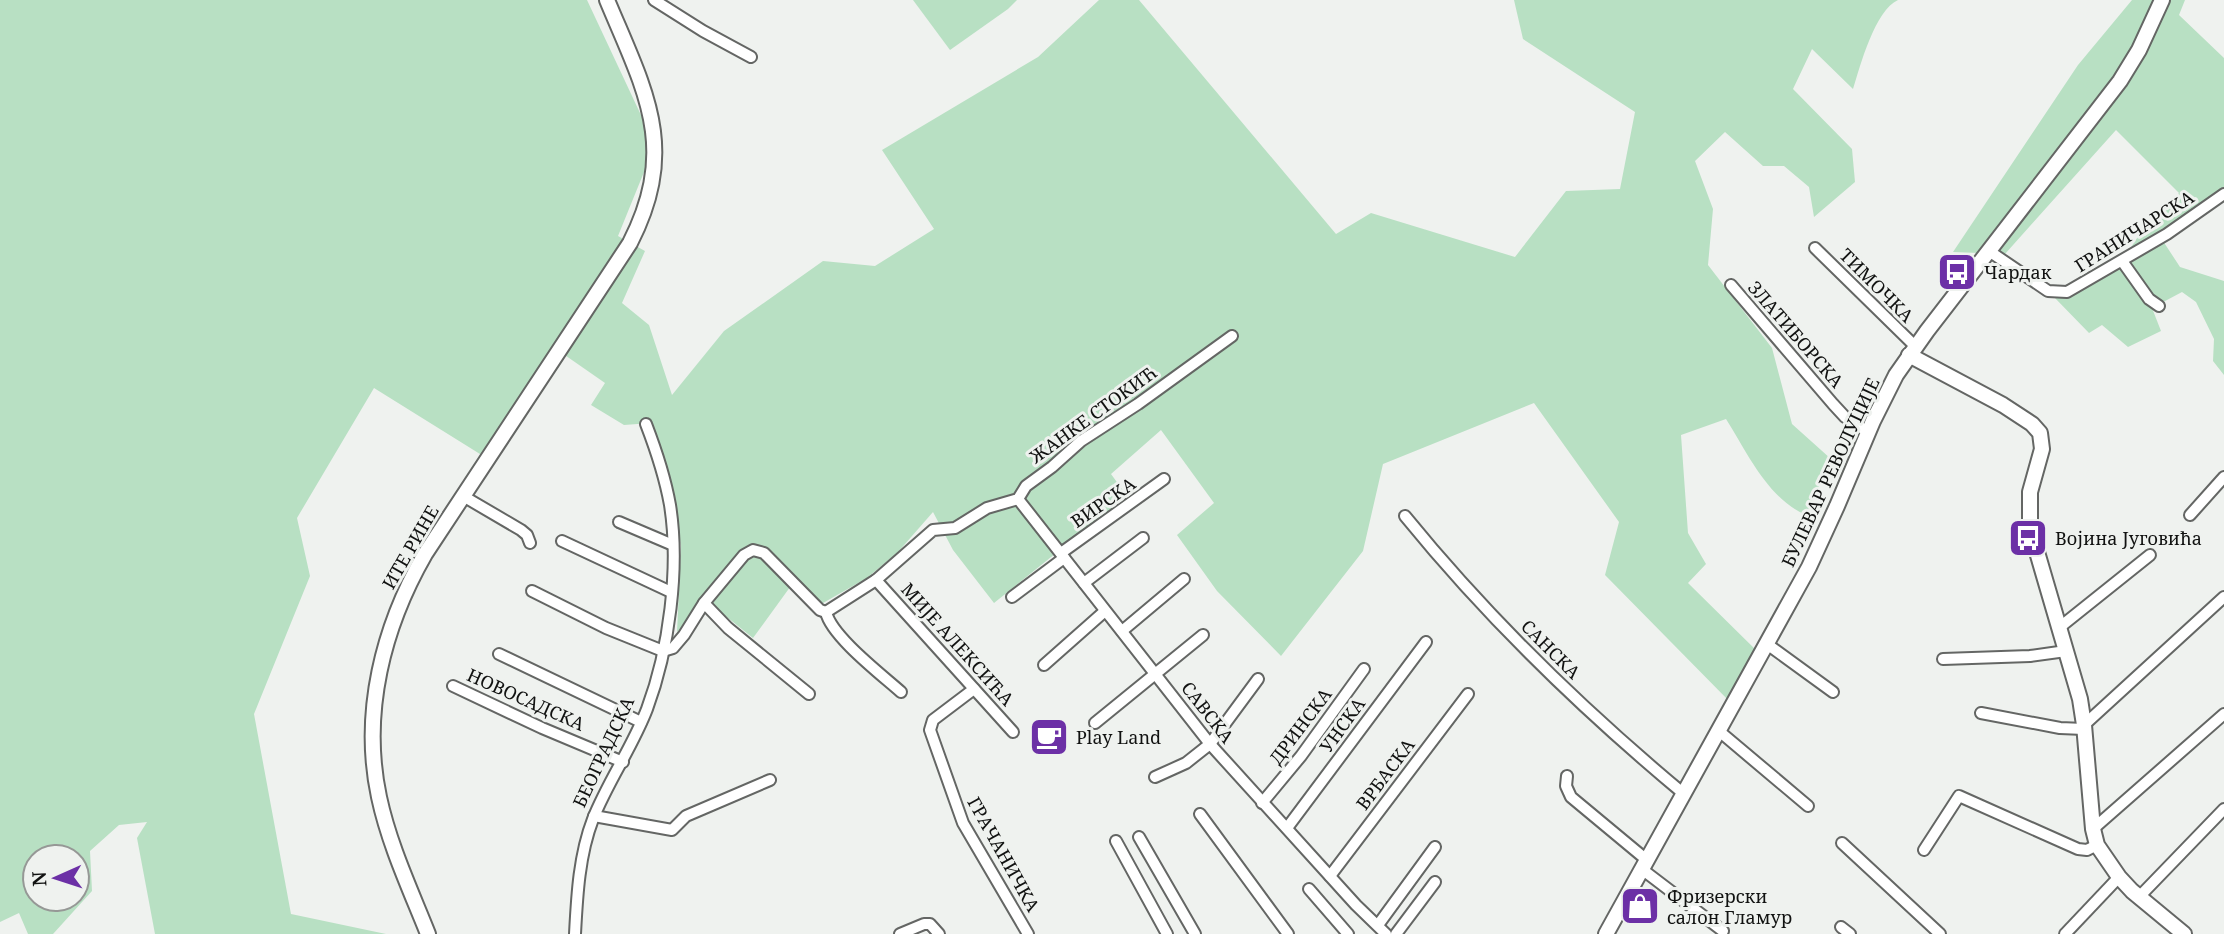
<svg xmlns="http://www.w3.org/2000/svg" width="2224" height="934" font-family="'Noto Serif',serif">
<rect width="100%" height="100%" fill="#eff2ef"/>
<g fill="#b8e0c3" fill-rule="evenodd">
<path d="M0 0H587L655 145 618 236 645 251 622 303 649 325 672 395 724 331 823 261 875 266 934 229 882 150 1038 57 1099 0H1139L1336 234 1371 213 1515 257 1566 191 1620 189 1635 112 1523 39 1514 0H1898C1875 10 1860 66 1853 89L1812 49 1793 89 1852 149 1855 182 1814 217 1809 187 1784 166H1763L1725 132 1695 161 1713 209 1708 265 1772 348 1792 424 1831 459 1806 515C1768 499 1747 452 1726 419L1681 435 1688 533 1706 564 1688 583 1761 655 1733 705 1605 575 1619 522 1534 403 1383 464 1363 551 1281 656 1217 591 1177 535 1214 503 1161 430 1111 474 1127 496 994 603 953 550 933 512 898 552 867 578 823 603 793 583 753 638 708 602 677 632 681 546 670 477 651 423 624 425 591 405 605 383 559 351 488 459 374 388 297 518 310 576 254 714 291 914 386 934H155L137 838 147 822 119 825 90 851 92 891 53 934H28L19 913 0 922ZM35 857H77V899H35Z"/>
<polygon points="913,0 1017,0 1008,9 950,50"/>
<polygon points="2132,0 2185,0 2179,15 2224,58 2224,194 2161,238 2180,267 2224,281 2224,375 2213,361 2214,339 2196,302 2182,292 2152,308 2161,331 2128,347 2102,325 2089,333 2054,297 2124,258 2141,232 2179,193 2116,130 2005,254 1953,252 2078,65"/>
</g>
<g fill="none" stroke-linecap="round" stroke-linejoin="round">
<g stroke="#646664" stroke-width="14">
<g id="street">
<polyline points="654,0 703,31 751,57"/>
<polyline points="1815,248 1915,346"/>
<polyline points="1989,251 2048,291 2067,292 2167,234 2224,194"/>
<polyline points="2122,261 2149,299 2159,306"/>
<polyline points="1731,285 1833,404 1845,417 1868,432"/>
<polyline points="463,496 521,530 527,535 530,543"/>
<polyline points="1018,499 1210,744 1356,905 1386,934"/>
<polyline points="2190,515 2224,477"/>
<path d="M1405 516C1488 618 1583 710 1684 794"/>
<polyline points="619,522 673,545"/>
<polyline points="562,541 671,592"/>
<polyline points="1061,553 1164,479"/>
<polyline points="876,580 1013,732"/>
<polyline points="1084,583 1143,538"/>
<polyline points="532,591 606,628 663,651"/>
<polyline points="1012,597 1064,558"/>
<polyline points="704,603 728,628 809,694"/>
<polyline points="826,612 876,580 933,530 955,528 987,508 1018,499 1026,486 1052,467 1081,441 1138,404 1232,336"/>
<path d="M826 612C831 636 882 675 901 692"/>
<polyline points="2060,627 2150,555"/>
<polyline points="1122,631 1184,579"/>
<polyline points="1767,644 1833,692"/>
<polyline points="663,651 673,648 684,635 704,603 744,555 753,550 764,553 820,610 826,612"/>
<polyline points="499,654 641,722"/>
<polyline points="1943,659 2030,656 2066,651"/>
<polyline points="1044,665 1105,611"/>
<polyline points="453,686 542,728 623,762"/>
<polyline points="974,689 933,720 930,730 963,823 1028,934"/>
<polyline points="1981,713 2060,728 2084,729"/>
<polyline points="1095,723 1203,635"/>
<polyline points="2084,725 2224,597"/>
<polyline points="1719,731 1808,806"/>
<polyline points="1567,776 1566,786 1571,797 1648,861"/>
<polyline points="1155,777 1186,763 1210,744 1258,679"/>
<polyline points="1262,803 1301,756 1364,669"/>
<polyline points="1200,814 1288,934"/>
<polyline points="594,816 672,830 686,816 770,780"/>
<polyline points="1287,828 1426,642"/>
<polyline points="2093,829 2224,714"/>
<polyline points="1139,837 1195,934"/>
<polyline points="1116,841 1167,934"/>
<polyline points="1842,843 1940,934"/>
<polyline points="1924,850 1959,796 2078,849 2087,850 2097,845"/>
<polyline points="1643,870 1723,931"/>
<polyline points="1330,876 1468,694"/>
<polyline points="1309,889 1348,934"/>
<polyline points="2139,897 2224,809"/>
<polyline points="1378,925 1435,847"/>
<polyline points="1841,927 1850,934"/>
<path d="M575 934C577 896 579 855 593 819 608 781 632 748 647 709 669 650 680 568 670 505 665 477 656 450 646 424"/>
<polyline points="900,934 924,924 930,924 939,934"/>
<polyline points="1396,934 1435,882"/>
<polyline points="2065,934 2119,877"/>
</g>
</g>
<g stroke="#646664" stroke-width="18">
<g id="secondary">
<polyline points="1909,355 2003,405 2032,424 2040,433 2042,449 2030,492 2030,528 2080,699 2084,725 2093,829 2097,845 2119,877 2132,891 2184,934"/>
<path d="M428 934C410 889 389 844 379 797 361 713 383 627 425 554L630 243C679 147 645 91 607 0"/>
<polyline points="1606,934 1809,567 1837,506 1873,421 1896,375 1927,331 2120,81 2139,50 2162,0"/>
</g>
</g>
<use href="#street" stroke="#fff" stroke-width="10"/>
<use href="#secondary" stroke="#fff" stroke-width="14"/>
</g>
<defs>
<g id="bus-square" transform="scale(2.0125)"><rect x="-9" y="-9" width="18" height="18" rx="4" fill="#6c30a6" stroke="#eff2ef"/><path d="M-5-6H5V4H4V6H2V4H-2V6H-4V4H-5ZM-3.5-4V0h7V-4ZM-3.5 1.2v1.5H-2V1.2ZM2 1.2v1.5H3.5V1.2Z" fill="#fff"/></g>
<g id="cafe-square" transform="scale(2.0125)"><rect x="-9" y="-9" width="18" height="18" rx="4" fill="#6c30a6" stroke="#eff2ef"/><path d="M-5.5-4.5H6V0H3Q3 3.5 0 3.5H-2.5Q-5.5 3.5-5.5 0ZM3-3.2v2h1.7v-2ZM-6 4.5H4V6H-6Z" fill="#fff"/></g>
<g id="shop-square" transform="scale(2.0125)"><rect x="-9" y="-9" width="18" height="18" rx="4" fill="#6c30a6" stroke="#eff2ef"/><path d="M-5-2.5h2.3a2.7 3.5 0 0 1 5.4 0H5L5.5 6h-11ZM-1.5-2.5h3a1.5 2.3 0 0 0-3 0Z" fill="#fff"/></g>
</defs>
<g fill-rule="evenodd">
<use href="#bus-square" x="1957" y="272"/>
<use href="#bus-square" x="2028" y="538"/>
<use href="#cafe-square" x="1049" y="737"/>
<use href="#shop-square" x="1640" y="906"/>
</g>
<g text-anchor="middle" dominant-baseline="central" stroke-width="6" stroke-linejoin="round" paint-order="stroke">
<g font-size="18" fill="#111211" stroke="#eff2ef">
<text transform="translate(2134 231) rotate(-32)">ГРАНИЧАРСКА</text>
<text transform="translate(1877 285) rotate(45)">ТИМОЧКА</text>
<text transform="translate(1796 334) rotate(49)">ЗЛАТИБОРСКА</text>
<text transform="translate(1093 414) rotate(-36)">ЖАНКЕ СТОКИЋ</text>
<text transform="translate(1830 472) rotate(-65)">БУЛЕВАР РЕВОЛУЦИЈЕ</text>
<text transform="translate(1103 502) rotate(-35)">ВИРСКА</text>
<text transform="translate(410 547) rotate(-60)">ИТЕ РИНЕ</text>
<text transform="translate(958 644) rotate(48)">МИЈЕ АЛЕКСИЋА</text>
<text transform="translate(1551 649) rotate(45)">САНСКА</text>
<text transform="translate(526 699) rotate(24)">НОВОСАДСКА</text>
<text transform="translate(1208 712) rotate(52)">САВСКА</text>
<text transform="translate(1342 725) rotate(-54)">УНСКА</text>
<text transform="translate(1300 726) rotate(-53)">ДРИНСКА</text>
<text transform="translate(603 752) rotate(-65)">БЕОГРАДСКА</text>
<text transform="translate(1385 774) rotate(-53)">ВРБАСКА</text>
<text transform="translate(1004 854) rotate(61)">ГРАЧАНИЧКА</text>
</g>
<g font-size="18" fill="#111211" stroke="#eff2ef" text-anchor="start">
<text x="1984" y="272">Чардак</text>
<text x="2055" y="538">Војина Југовића</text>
<text x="1076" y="737">Play Land</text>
<text x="1667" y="896">Фризерски<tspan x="1667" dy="21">салон Гламур</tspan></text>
</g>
</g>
<g transform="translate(56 878) rotate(267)"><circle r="33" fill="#eff2ef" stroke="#969896" stroke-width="2"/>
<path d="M0-5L12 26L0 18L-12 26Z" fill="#6c30a6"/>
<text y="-10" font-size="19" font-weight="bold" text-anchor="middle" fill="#111211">N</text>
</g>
</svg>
